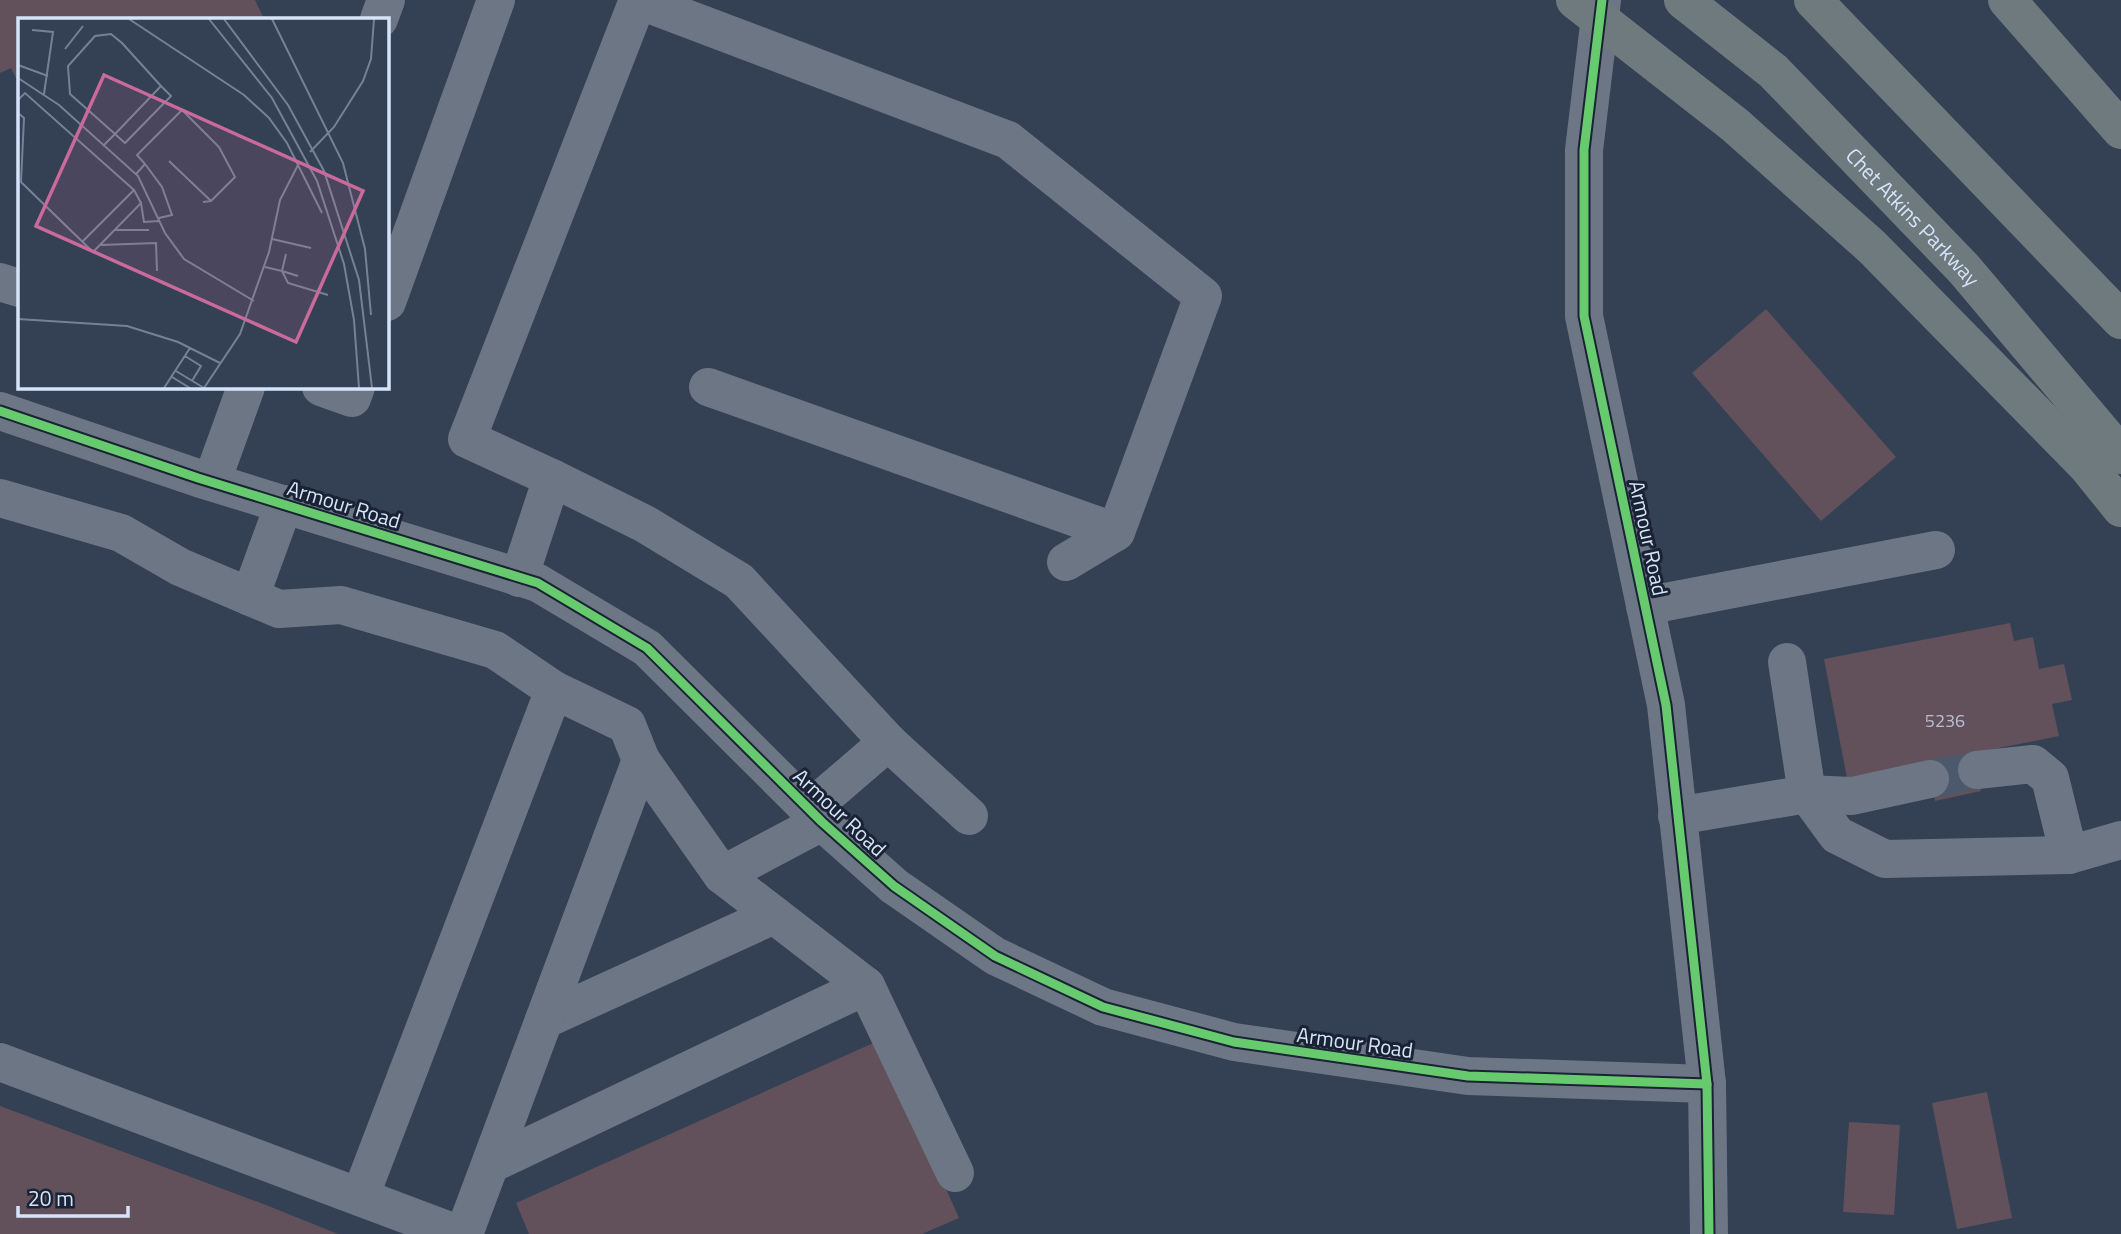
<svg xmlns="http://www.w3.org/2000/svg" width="2121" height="1234" font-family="'Titillium Web',sans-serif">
<rect width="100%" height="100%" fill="#344053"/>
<g fill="#62515b">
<polygon points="0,0 255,0 264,19 19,19 19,84 11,68 0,73"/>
<polygon points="1766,309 1896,457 1821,521 1692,373"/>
<polygon points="2010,623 2014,641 2033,637 2039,669 2064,664 2072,700 2052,704 2059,736 1974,753 1981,791 1935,801 1927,762 1847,778 1824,659"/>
<polygon points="880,1040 959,1218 922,1234 529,1234 516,1203"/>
<polygon points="1987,1092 2012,1218 1957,1229 1932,1103"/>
<polygon points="0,1106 266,1205 338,1234 0,1234"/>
<polygon points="1849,1122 1900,1125 1894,1215 1843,1212"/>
</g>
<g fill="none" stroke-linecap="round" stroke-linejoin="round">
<polyline stroke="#4c596c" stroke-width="38" stroke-dasharray="38 19" stroke-linecap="butt" points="1930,779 1977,770"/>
<g stroke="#6c7685" stroke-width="38">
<polyline points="1602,0 1584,150 1584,316 1666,705 1707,1084 1709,1234"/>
<polyline points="379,19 386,0"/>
<polyline points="0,282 19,288"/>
<polyline points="387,302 496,0"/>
<polyline points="321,387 352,398 356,387"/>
<polyline points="708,387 1116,532"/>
<polyline points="0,411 198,478 538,583 647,648 822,822 894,886 995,956 1103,1007 1234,1042 1468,1076 1707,1084"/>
<polyline points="552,478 467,439 638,0 1008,140 1203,296 1116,532 1066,562"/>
<polyline points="212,481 246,387"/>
<polyline points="0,498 121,533 180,567 279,609 341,605 495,650 554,690"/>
<polyline points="519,578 552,478 645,524 739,581 888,742 810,809"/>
<polyline points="250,597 284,504"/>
<polyline points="1645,606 1936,550"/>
<polyline points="1787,662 1807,794 1852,796 1930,779"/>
<polyline points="888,742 969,816"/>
<polyline points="1977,770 2033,764 2050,778 2069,855"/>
<polyline points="1677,816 1807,794 1837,835 1885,859 2069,855 2121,840"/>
<polyline points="722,875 866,986"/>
<polyline points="544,1020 774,915"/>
<polyline points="0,1062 458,1234"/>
<polyline points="491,1164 866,986 955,1173"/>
<polyline points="360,1197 554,690 627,725 641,760"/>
<polyline points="464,1234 641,760 722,875 822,822"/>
</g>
<g stroke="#6e7a7d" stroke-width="38">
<polyline points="1575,0 1735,125 1872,247 2088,467 2121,508"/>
<path id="s1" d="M1683 0 1773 71 1964 269 2121 455"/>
<polyline points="1813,0 2121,320"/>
<polyline points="2007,0 2121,130"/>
</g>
<g stroke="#1a2334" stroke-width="13">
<g id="cycleway">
<polyline points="1602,0 1584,150 1584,316 1666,705 1707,1084 1709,1234"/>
<polyline points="0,411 198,478 538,583 647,648 822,822 894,886 995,956 1103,1007 1234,1042 1468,1076 1707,1084"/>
</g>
</g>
<use href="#cycleway" stroke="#67ca6e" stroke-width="9"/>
</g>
<g text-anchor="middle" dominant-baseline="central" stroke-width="6" stroke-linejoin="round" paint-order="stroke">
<g font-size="18" fill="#b9bfd3">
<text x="1945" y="720">5236</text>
</g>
<g font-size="21" fill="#d6e4fb" stroke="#1a2334">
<text stroke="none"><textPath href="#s1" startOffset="317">Chet Atkins Parkway</textPath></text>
<text transform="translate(344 504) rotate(17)">Armour Road</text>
<text transform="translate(1649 538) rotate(78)">Armour Road</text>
<text transform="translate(840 812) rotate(43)">Armour Road</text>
<text transform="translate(1355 1042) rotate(8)">Armour Road</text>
</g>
</g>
<g transform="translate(18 18)">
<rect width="371" height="371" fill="#344053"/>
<path fill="none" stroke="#758296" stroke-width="2" d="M111 1 226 77 251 100 269 125 304 195M191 1 254 80 299 163 326 246 336 302 341 370M206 1 270 87 306 153 341 262 354 370M254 1 325 145 347 231 353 297M14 12 35 14 26 76M47 31 65 8M0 47 30 58M0 60 41 87 120 158 147 215 166 241 236 283M0 82 7 75 116 172M0 95 6 100 3 164 75 234 123 185 126 204 141 203M85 128 97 116 143 68 153 78 107 125 97 116 52 76 50 48 77 18 93 16 104 25 143 68M292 134 316 109 345 63 353 41 356 1M151 143 193 183M127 146 119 137 164 92 201 129 217 159 193 183 185 184M118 156 127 146 144 169 154 197 141 200M97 212H131M254 221 293 230M64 224 116 172 123 185M83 227 138 225 139 253M268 236 264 253 280 258M247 249 264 253 270 265 310 277M0 301 109 308 160 324 202 345M167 338 183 348 174 363M158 353 186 370M154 359 172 370M146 370 172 330M186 370 222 316 251 234 262 182 281 145"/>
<path fill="#ca6a9b" fill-opacity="0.15" stroke="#ca6a9b" stroke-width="3.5" d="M86 57 345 173 278 324 18 208Z"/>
<rect width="371" height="371" fill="none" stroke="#d6e4fb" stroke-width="3.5"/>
</g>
<path d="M18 1206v10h110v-10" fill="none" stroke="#d6e4fb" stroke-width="3.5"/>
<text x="28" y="1206" font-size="21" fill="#d6e4fb" stroke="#1a2334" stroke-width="5" paint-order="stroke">20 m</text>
</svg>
